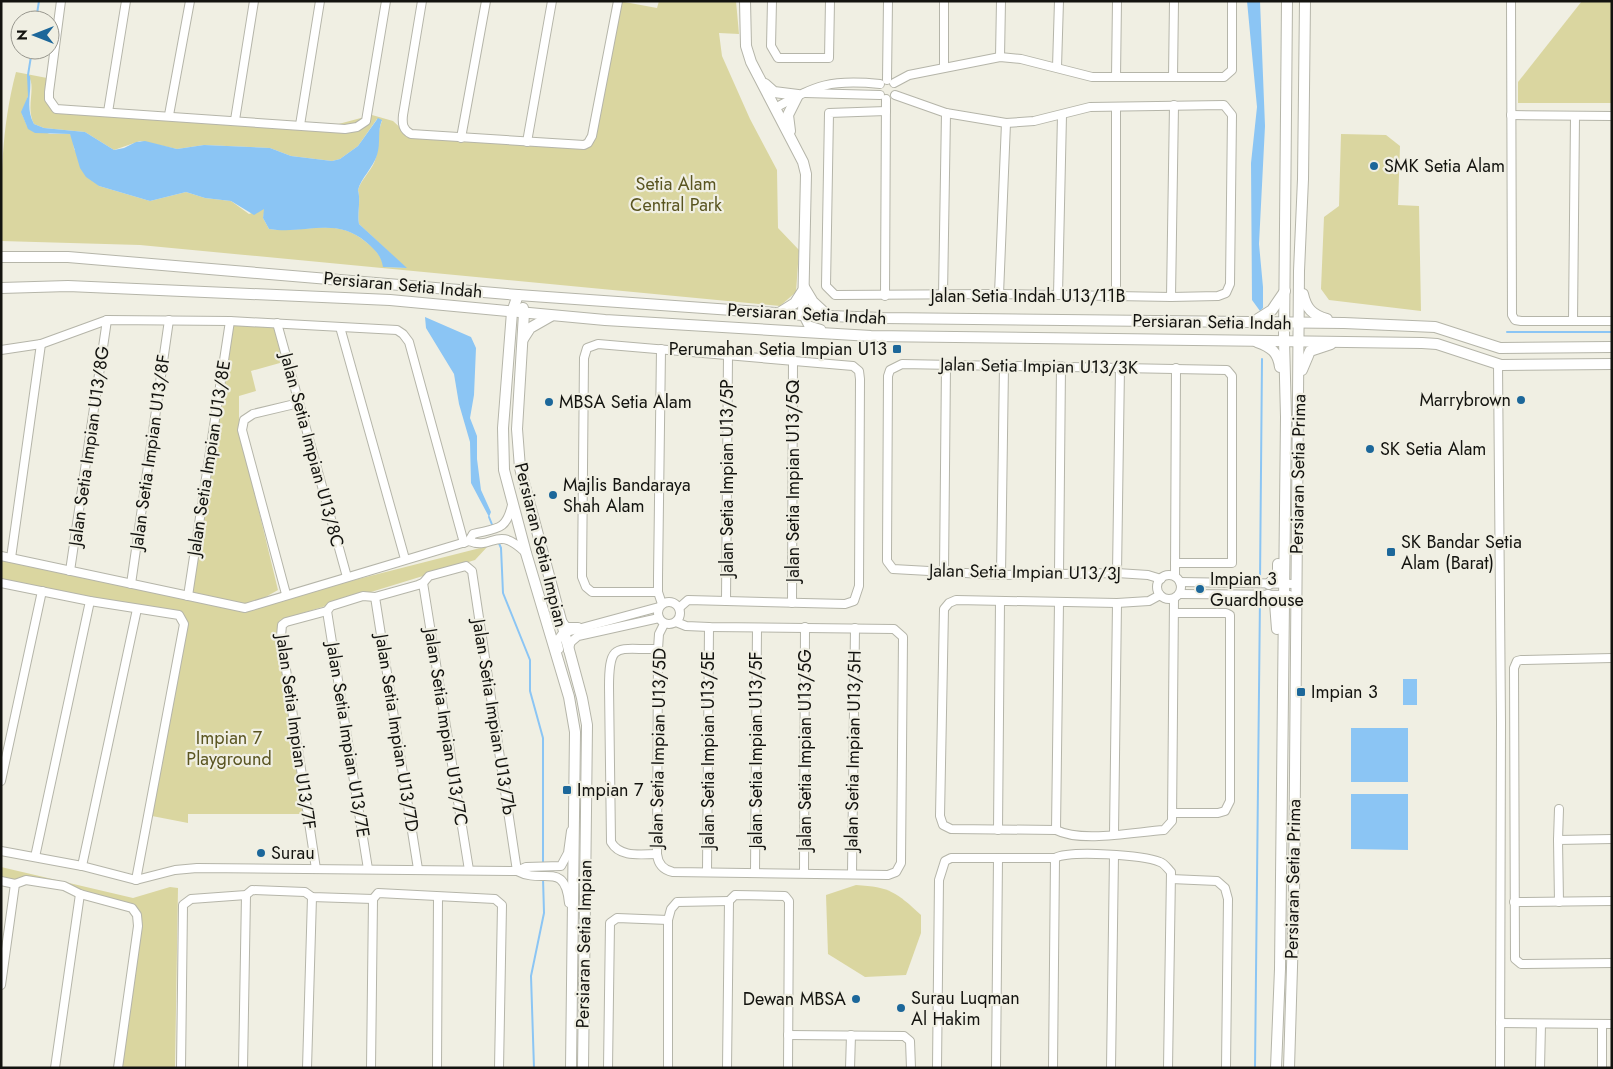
<svg xmlns="http://www.w3.org/2000/svg" width="1613" height="1069" font-family="Jost,sans-serif">
<rect width="100%" height="100%" fill="#f0efe3"/>
<g fill="#dad6a0" fill-rule="evenodd">
<path d="M619 1 657 8 659 1H736L739 34 719 33 722 56 750 119 777 170 778 228 799 250 796 292 780 306 140 245 1 241C1 183 1 128 16 72L47 78C45 92 43 102 55 111L320 129 372 115 393 121 406 133 590 143ZM28 75C37 87 25 107 34 124L44 128 85 132 114 150 140 141 177 149 204 145 270 148 291 156 332 161 340 159 358 146 377 119 382 121C376 135 381 146 374 163 370 172 361 180 358 190 361 201 357 213 359 224L406 268 384 267C381 255 375 249 366 242 335 216 305 234 269 229L263 218 265 208 249 214 231 201 205 198 186 192 150 201 99 186 74 149 73 139 70 134H50L27 126 22 114 28 96Z"/>
<polygon points="1582,1 1612,1 1612,103 1518,103 1518,82"/>
<polygon points="1341,134 1386,135 1400,146 1398,205 1419,206 1421,311 1329,300 1321,289 1324,217 1339,206"/>
<polygon points="230,321 277,323 287,361 251,371 256,391 239,396 239,429 278,590 248,607 488,546 475,560 280,620 277,631 305,814 188,814 188,823 152,816 184,624 179,615 1,583 1,556 188,595"/>
<polygon points="1,867 133,898 170,887 178,888 175,1068 122,1068 141,924 135,912 70,891 19,879 1,879"/>
<path d="M856 885C890 887 896 892 921 915V933L906 975 865 977 828 954 826 895Z"/>
</g>
<g fill="#8bc5f4">
<polygon points="1247,1 1260,1 1265,126 1259,244 1263,287 1263,308 1260,311 1252,300 1251,163 1257,107"/>
<path d="M27 75 30 76C32 93 25 108 34 124L44 128 85 132 114 150 124 148 136 142 145 141 177 149 204 145 270 148 291 156 332 161 340 159 358 146 378 118 382 120C377 132 381 143 377 155 373 168 361 178 358 190 361 201 357 213 359 224L407 268 383 267C381 255 375 250 366 242 335 216 305 235 269 229L263 218 264 209 254 215 231 201 205 198 186 192 150 201 99 186 86 177 80 168 70 134 35 133 28 129 21 112 28 96Z"/>
<polygon points="425,317 471,337 476,348 474,395 470,418 477,436 477,459 481,490 491,512 489,517 471,483 470,442 459,404 454,374 426,328"/>
<rect x="1403" y="679" width="14" height="26"/>
<rect x="1351" y="728" width="57" height="54"/>
<polygon points="1351,794 1408,794 1408,850 1351,849"/>
</g>
<g fill="none" stroke-linecap="round" stroke-linejoin="round">
<g stroke="#8bc5f4" stroke-width="2">
<polyline points="36,20 39,1"/>
<polyline points="28,75 32,50"/>
<polyline points="1507,332 1612,332"/>
<polyline points="489,517 493,527"/>
<polyline points="498,541 501,548 503,593 530,660 530,691 543,738 543,863"/>
<polyline points="1260,582 1262,359"/>
<polyline points="534,1068 531,976 544,913 543,878"/>
<polyline points="1255,1068 1260,597"/>
</g>
<g stroke="#b5b5a9" stroke-width="10">
<g id="minor">
<polyline points="61,1 49,92 49,99 56,109 345,129 357,127 366,121 386,1"/>
<path d="M422 1 403 115C402 124 403 130 411 134L584 145 588 143 592 136 618 1"/>
<polyline points="772,1 771,46 778,58 829,58 830,1"/>
<polyline points="1511,1 1512,315 1515,320 1521,321 1612,321"/>
<polyline points="1000,57 1001,1"/>
<polyline points="944,67 944,1"/>
<polyline points="1057,67 1059,1"/>
<polyline points="1116,77 1117,1"/>
<polyline points="1173,77 1174,1"/>
<polyline points="887,80 888,1"/>
<polyline points="894,83 909,75 1000,57 1021,59 1092,77 1224,77 1232,70 1232,1"/>
<polyline points="805,93 880,95"/>
<path d="M775 108C817 85 830 79 880 84"/>
<polyline points="886,111 829,113 826,286 835,295 999,294 1171,297 1218,296 1226,293 1230,284 1232,115 1224,105 1090,107 1034,121 1006,123 946,113 895,95"/>
<polyline points="108,112 126,1"/>
<polyline points="169,115 190,1"/>
<polyline points="1511,115 1612,116"/>
<polyline points="235,120 254,1"/>
<polyline points="300,125 320,1"/>
<polyline points="461,138 486,1"/>
<polyline points="527,142 552,1"/>
<polyline points="999,294 1006,123"/>
<polyline points="943,295 946,113"/>
<polyline points="1058,295 1062,115"/>
<polyline points="885,296 886,99"/>
<polyline points="1116,296 1116,107"/>
<polyline points="1171,297 1174,105"/>
<polyline points="803,315 808,325 821,329"/>
<polyline points="1573,321 1575,116"/>
<polyline points="277,323 347,577"/>
<polyline points="340,327 405,559"/>
<polyline points="661,349 658,578 658,592 662,604"/>
<polyline points="1,350 41,344 107,320 230,321 397,330 403,334 409,342 464,543"/>
<polyline points="1498,364 1501,722 1500,1068"/>
<path d="M469 541 473 534C497 528 506 531 512 505"/>
<path d="M1 556 245 608 469 541C493 551 496 524 525 552"/>
<polyline points="11,558 41,344"/>
<polyline points="70,571 107,320"/>
<polyline points="944,572 946,365"/>
<polyline points="1117,573 1120,367"/>
<polyline points="1059,574 1061,366"/>
<circle cx="1169" cy="587" r="12"/>
<polyline points="1001,575 1004,366"/>
<polyline points="1175,576 1176,368"/>
<polyline points="1161,579 1148,575 1117,573 1001,575 893,569 887,561 887,555 888,376 890,370 902,364 1227,370 1232,376 1232,563 1175,563"/>
<polyline points="1180,582 1296,584"/>
<polyline points="1,583 90,601 179,615 184,624 136,880"/>
<polyline points="423,583 469,870"/>
<polyline points="131,584 169,320"/>
<polyline points="658,592 592,592 586,587 582,577 584,358 587,348 598,344 853,366 859,371 860,379 859,586 854,601 845,604 688,600 679,608"/>
<polyline points="286,594 242,430 244,420 253,414 299,403"/>
<polyline points="1180,594 1289,595"/>
<path d="M1160 595 1149 601 1117 603 956 600 949 603 944 609 940 816 943 825 951 829 1056 830C1081 843 1135 832 1164 830L1172 821 1174 599"/>
<polyline points="188,596 230,321"/>
<polyline points="375,597 418,869"/>
<polyline points="726,601 728,355"/>
<circle cx="669" cy="613" r="11"/>
<polyline points="792,603 793,360"/>
<polyline points="327,611 368,869"/>
<path d="M664 624 659 634 658 649 657 854C658 864 663 870 673 872L888 875 896 872 901 863 903 637 894 629 709 627 686 626 676 622"/>
<polyline points="559,649 557,641 563,633 659,607"/>
<polyline points="568,650 571,642 578,636 659,618"/>
<polyline points="1612,658 1521,660 1517,661 1514,668 1515,959 1521,964 1612,963"/>
<polyline points="1,781 42,591"/>
<polyline points="1172,813 1218,813 1225,811 1230,801 1230,615 1226,613 1174,613"/>
<polyline points="998,830 1000,601"/>
<polyline points="1056,830 1059,602"/>
<polyline points="1114,834 1117,603"/>
<polyline points="1558,840 1559,809"/>
<polyline points="1,851 82,866 136,880 175,870 197,868 517,871 526,867 561,866 568,853 571,831"/>
<path d="M657 854C641 854 620 858 611 842L609 687C609 640 617 650 658 649"/>
<polyline points="35,857 90,601"/>
<polyline points="82,866 137,609"/>
<polyline points="316,869 281,636 282,625 286,622 327,611 331,606 363,596 375,597 418,585 423,583 429,576 466,566 472,571 517,871"/>
<path d="M517 871C543 885 565 860 569 903"/>
<polyline points="707,872 709,627"/>
<polyline points="755,872 757,628"/>
<polyline points="804,872 805,627"/>
<polyline points="852,874 855,628"/>
<polyline points="1171,879 1217,881 1225,888 1228,899 1226,1068"/>
<polyline points="1,881 15,884 26,880 64,886 80,894 132,908 137,915 138,926 118,1068"/>
<polyline points="729,901 735,895 785,896 789,901 788,1068"/>
<polyline points="1514,902 1612,901"/>
<polyline points="1559,902 1558,840 1612,839"/>
<polyline points="1,985 15,884"/>
<polyline points="1500,1023 1612,1024"/>
<polyline points="788,1035 904,1036 910,1041 911,1068"/>
<polyline points="55,1068 80,894"/>
<polyline points="181,1068 183,905 191,899 246,895 252,890 305,892 312,897 373,899 378,893 495,899 502,905 499,1068"/>
<polyline points="243,1068 246,895"/>
<polyline points="307,1068 312,897"/>
<polyline points="371,1068 373,899"/>
<polyline points="437,1068 438,897"/>
<polyline points="608,1068 610,923 617,918 668,920"/>
<polyline points="668,1068 668,920 671,909 677,902 729,901"/>
<polyline points="727,1068 729,901"/>
<polyline points="850,1068 851,1035"/>
<path d="M937 1068 939 880 945 861 951 858H1055C1070 850 1143 855 1160 862 1164 863 1168 869 1171 872L1168 1068"/>
<polyline points="996,1068 998,858"/>
<polyline points="1053,1068 1055,858"/>
<polyline points="1111,1068 1114,855"/>
<polyline points="1540,1068 1541,1024"/>
<polyline points="1602,1068 1602,1024"/>
</g>
</g>
<g stroke="#b5b5a9" stroke-width="12">
<g id="tertiary">
<polyline points="745,1 746,46 751,62 803,162 806,174 803,315"/>
<polyline points="765,84 774,92 798,95 788,115 790,131"/>
<polyline points="1,257 68,257 518,295 803,315 883,318 1344,323 1435,327 1500,348 1612,347"/>
<polyline points="804,287 813,302 828,316"/>
<polyline points="1,288 68,286 390,300 605,320 871,336 1422,343 1437,344 1501,365 1612,364"/>
<path d="M1303 294C1306 308 1312 315 1327 319"/>
<polyline points="518,295 512,312 503,428 504,470 526,553 569,697 575,732 571,1068"/>
<polyline points="523,308 524,313 517,429 520,468 582,698 587,725 583,1068"/>
<polyline points="779,313 795,303 802,292"/>
<polyline points="1253,322 1272,310 1285,291"/>
<polyline points="523,339 530,328 551,316"/>
<path d="M1257 342C1271 347 1278 352 1280 367"/>
<polyline points="1302,370 1310,351 1331,344"/>
<polyline points="1269,584 1278,574 1278,564"/>
<polyline points="1268,595 1275,603 1277,629"/>
<polyline points="560,620 566,628 578,628"/>
<polyline points="1276,1068 1280,969 1286,417 1284,340 1287,1"/>
<polyline points="1289,1068 1294,900 1299,271 1303,179 1305,1"/>
</g>
</g>
<use href="#minor" stroke="#fff" stroke-width="8"/>
<use href="#tertiary" stroke="#fff" stroke-width="10"/>
</g>
<g fill="#1c679a" stroke="#f0efe3" stroke-width="2">
<circle cx="1374" cy="166" r="5"/>
<rect x="892" y="344" width="10" height="10" rx="2.5"/>
<circle cx="1521" cy="400" r="5"/>
<circle cx="549" cy="402" r="5"/>
<circle cx="1370" cy="449" r="5"/>
<circle cx="553" cy="495" r="5"/>
<rect x="1386" y="547" width="10" height="10" rx="2.5"/>
<circle cx="1200" cy="589" r="5"/>
<rect x="1296" y="687" width="10" height="10" rx="2.5"/>
<rect x="562" y="785" width="10" height="10" rx="2.5"/>
<circle cx="261" cy="853" r="5"/>
<circle cx="856" cy="999" r="5"/>
<circle cx="901" cy="1008" r="5"/>
</g>
<g text-anchor="middle" dominant-baseline="central" stroke-width="4.5" stroke-linejoin="round" paint-order="stroke">
<g font-size="18" fill="#13130f" stroke="#f0efe3" text-anchor="start">
<text x="1384" y="166">SMK Setia Alam</text>
<text x="887" y="349" text-anchor="end">Perumahan Setia Impian U13</text>
<text x="1511" y="400" text-anchor="end">Marrybrown</text>
<text x="559" y="402">MBSA Setia Alam</text>
<text x="1380" y="449">SK Setia Alam</text>
<text x="563" y="485">Majlis Bandaraya<tspan x="563" dy="21">Shah Alam</tspan></text>
<text x="1401" y="542">SK Bandar Setia<tspan x="1401" dy="21">Alam (Barat)</tspan></text>
<text x="1210" y="579">Impian 3<tspan x="1210" dy="21">Guardhouse</tspan></text>
<text x="1311" y="692">Impian 3</text>
<text x="577" y="790">Impian 7</text>
<text x="271" y="853">Surau</text>
<text x="911" y="998">Surau Luqman<tspan x="911" dy="21">Al Hakim</tspan></text>
<text x="846" y="999" text-anchor="end">Dewan MBSA</text>
</g>
<g font-size="18" fill="#595420" stroke="#f0efe3">
<text x="676" y="184">Setia Alam<tspan x="676" dy="21">Central Park</tspan></text>
<text x="229" y="738">Impian 7<tspan x="229" dy="21">Playground</tspan></text>
</g>
<g font-size="18" fill="#13130f" stroke="#f0efe3">
<text transform="translate(403 285) rotate(5)">Persiaran Setia Indah</text>
<text x="1028" y="296">Jalan Setia Indah U13/11B</text>
<text transform="translate(807 314) rotate(3)">Persiaran Setia Indah</text>
<text transform="translate(1212 322) rotate(1)">Persiaran Setia Indah</text>
<text transform="translate(1039 366) rotate(1)">Jalan Setia Impian U13/3K</text>
<text transform="translate(89 446) rotate(-82)">Jalan Setia Impian U13/8G</text>
<text transform="translate(312 450) rotate(75)">Jalan Setia Impian U13/8C</text>
<text transform="translate(150 452) rotate(-82)">Jalan Setia Impian U13/8F</text>
<text transform="translate(209 458) rotate(-81)">Jalan Setia Impian U13/8E</text>
<text transform="translate(1298 474) rotate(-89)">Persiaran Setia Prima</text>
<text transform="translate(727 478) rotate(-90)">Jalan Setia Impian U13/5P</text>
<text transform="translate(793 481) rotate(-90)">Jalan Setia Impian U13/5Q</text>
<text transform="translate(541 545) rotate(76)">Persiaran Setia Impian</text>
<text transform="translate(1025 572) rotate(1)">Jalan Setia Impian U13/3J</text>
<text transform="translate(494 717) rotate(81)">Jalan Setia Impian U13/7b</text>
<text transform="translate(446 727) rotate(81)">Jalan Setia Impian U13/7C</text>
<text transform="translate(296 732) rotate(82)">Jalan Setia Impian U13/7F</text>
<text transform="translate(397 733) rotate(81)">Jalan Setia Impian U13/7D</text>
<text transform="translate(348 740) rotate(81)">Jalan Setia Impian U13/7E</text>
<text transform="translate(658 748) rotate(-89)">Jalan Setia Impian U13/5D</text>
<text transform="translate(708 750) rotate(-90)">Jalan Setia Impian U13/5E</text>
<text transform="translate(756 750) rotate(-90)">Jalan Setia Impian U13/5F</text>
<text transform="translate(805 750) rotate(-90)">Jalan Setia Impian U13/5G</text>
<text transform="translate(853 751) rotate(-89)">Jalan Setia Impian U13/5H</text>
<text transform="translate(1293 879) rotate(-89)">Persiaran Setia Prima</text>
<text transform="translate(584 944) rotate(-89)">Persiaran Setia Impian</text>
</g>
</g>
<rect width="1613" height="1069" fill="none" stroke="#13130f" stroke-width="5"/>
<g transform="translate(35 35) rotate(270)"><circle r="24" fill="#f0efe3" stroke="#98978e"/>
<path d="M0-4L9 19L0 12L-9 19Z" fill="#1c679a"/>
<text y="-8" font-size="14" font-weight="bold" text-anchor="middle" fill="#13130f">N</text>
</g>
</svg>
